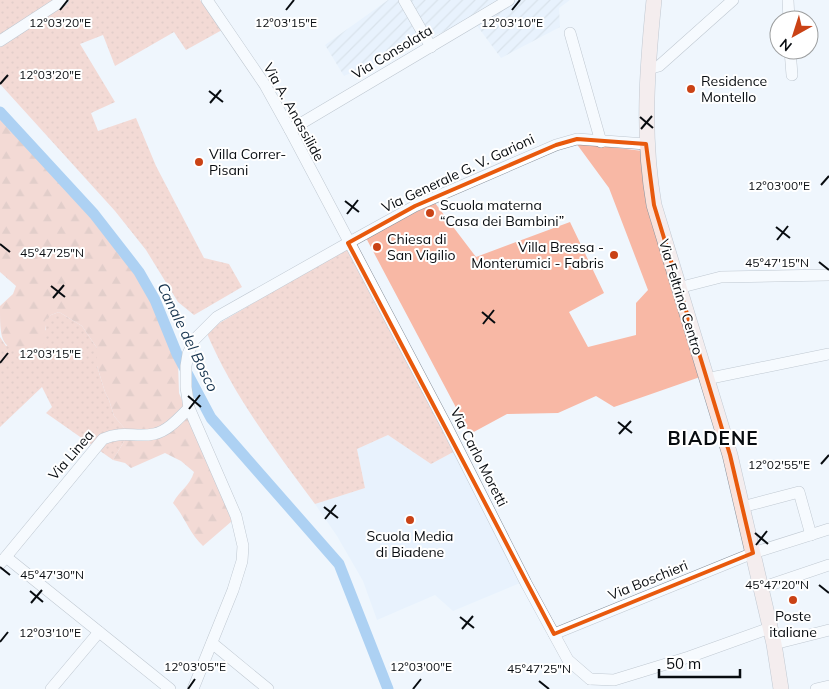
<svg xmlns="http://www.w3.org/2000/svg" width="829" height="689" font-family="Mulish,sans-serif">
<defs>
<pattern id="industrial-furrows" width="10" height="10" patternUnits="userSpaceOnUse" patternTransform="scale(1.25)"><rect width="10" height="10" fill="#e0eefc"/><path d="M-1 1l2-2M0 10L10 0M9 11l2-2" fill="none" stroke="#bfcbd7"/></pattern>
<pattern id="grass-dots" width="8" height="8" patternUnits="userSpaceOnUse" patternTransform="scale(1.25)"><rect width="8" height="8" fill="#f8b8a5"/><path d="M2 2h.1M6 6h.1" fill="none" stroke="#d39d8d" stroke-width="1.8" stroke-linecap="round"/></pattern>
<pattern id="forest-firs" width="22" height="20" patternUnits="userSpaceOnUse" patternTransform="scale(1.25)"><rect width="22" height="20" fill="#f8b8a5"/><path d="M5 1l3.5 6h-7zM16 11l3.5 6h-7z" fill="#d39d8d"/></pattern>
</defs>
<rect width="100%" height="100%" fill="#eff6fd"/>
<polygon fill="#e0eefc" points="388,435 431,464 457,450 525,581 453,611 435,595 377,620 363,581 337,536 315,504 365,488 357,449"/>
<polygon fill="url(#industrial-furrows)" points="388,0 570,0 559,8 560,27 501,58 472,19 344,76 325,45"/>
<g fill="url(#grass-dots)">
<polygon points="0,0 200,0 222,30 186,50 174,32 115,66 103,35 80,44 115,102 91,113 98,131 136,118 156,166 204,258 229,264 242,287 194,315 178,302 146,250 115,211 0,84"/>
<path d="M348 247 457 450 431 464 388 435 357 449 365 488 315 504C275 450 232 394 206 331Z"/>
<polygon points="59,312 82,326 97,348 97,366 105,392 109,400 114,416 125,429 126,438 113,460 46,413 52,407 42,387 0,427 0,337 6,346 46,330 44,320 51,315"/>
</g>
<path fill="url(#forest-firs)" d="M0 108 102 221 132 259 157 301 159 319 178 363 179 393 232 521 203 546C189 533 185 517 173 503 179 491 190 486 194 472L181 461 165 453 131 468 125 463 113 460 126 438 125 429 114 416 109 400 105 392 97 366V348L82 326 59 312 51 315 45 320 46 339 41 348C0 355 0 342 0 306L13 294 16 286 0 272Z"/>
<polygon fill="#f8b8a5" points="576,143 643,151 700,377 614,407 596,396 558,413 507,414 470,434 365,236 435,203 476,257 570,222 604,293 569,312 588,347 636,335 636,303 648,290 609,188"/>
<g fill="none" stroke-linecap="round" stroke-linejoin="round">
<polyline stroke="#5ea5e6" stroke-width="11" points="0,112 94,214 139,272 155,300 177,354 211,418 339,564 388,689"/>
<g stroke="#87919c" stroke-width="12">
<g id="minor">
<polyline points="207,0 265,85 290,130 446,425 526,583 568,660 590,679"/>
<polyline points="404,0 431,47"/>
<polyline points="788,0 789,20"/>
<polyline points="570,33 601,142"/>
<polyline points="0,41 63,0"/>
<polyline points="790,50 792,75"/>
<polyline points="647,69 659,66 733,0"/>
<polyline points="290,130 509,0"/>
<polyline points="678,288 721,277 829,275"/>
<polyline points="706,379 829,354"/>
<polyline points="742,507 799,492 811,535"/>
<polyline points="6,557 170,689"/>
<path d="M0 564 103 439C124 430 135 438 154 434 168 431 179 418 189 408"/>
<polyline points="761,588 829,565"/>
<polyline points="554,634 753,553 829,529"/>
<polyline points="212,643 268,689"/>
<polyline points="774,644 829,630"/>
<polyline points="590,679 614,680 689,657 770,628"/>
<polyline points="51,689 99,632"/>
<polyline points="193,689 233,590 242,561 243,546 236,516 189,408 186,387 186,366 188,354 194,340 217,317 348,243 415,206 556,145 577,139 646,144"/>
<polyline points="816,689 829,686"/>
</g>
</g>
<g stroke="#87919c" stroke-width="16">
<path id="secondary" d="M654 0C647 69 642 136 654 205L730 455 774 644 781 689"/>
</g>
<use href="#minor" stroke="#fff" stroke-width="11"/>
<use href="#secondary" stroke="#fae2db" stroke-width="15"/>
</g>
<path d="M0 0H829V689H0ZM577 139 646 144 654 205 730 455 753 553 554 634 348 243 415 206 556 145Z" fill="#eff6fd" fill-opacity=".55" fill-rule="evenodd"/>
<path fill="none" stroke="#e8590c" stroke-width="4" stroke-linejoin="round" d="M577 139 646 144 654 205 730 455 753 553 554 634 348 243 415 206 556 145Z"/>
<path fill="none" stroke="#080c10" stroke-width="2" d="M60 10 68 0M286 10 294 0M512 10 520 0M0 84 8 75M209 91 223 102M210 103 221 90M640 117 653 128M641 129 652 116M821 185 829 176M345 201 359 212M347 214 358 200M776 227 790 238M777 240 788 226M0 244 10 252M819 262 829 270M51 286 65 297M53 298 64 285M482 312 495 323M483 324 494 310M0 363 8 353M188 396 201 407M189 409 200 395M618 422 632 433M619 434 631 421M821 464 829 455M324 507 338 518M325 519 336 505M755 533 768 544M756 545 767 531M0 567 10 575M819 585 829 593M30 591 43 602M31 603 42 590M460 617 474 628M462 629 473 616M0 642 8 632M539 681 549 689M188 689 195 679M413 689 421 679"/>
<g fill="#ca4215" stroke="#fff" stroke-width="2">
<circle cx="691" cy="89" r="5"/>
<circle cx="199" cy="162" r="5"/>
<circle cx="430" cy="213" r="5"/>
<circle cx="377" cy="247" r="5"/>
<circle cx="614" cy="255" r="5"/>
<circle cx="410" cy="520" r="5"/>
<circle cx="793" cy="600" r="5"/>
</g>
<g text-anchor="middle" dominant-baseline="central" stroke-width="4" stroke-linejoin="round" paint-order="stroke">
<g font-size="14" fill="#080c10" stroke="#fff">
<text transform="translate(392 52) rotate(-31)">Via Consolata</text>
<text transform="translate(294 112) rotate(61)">Via A. Anassilide</text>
<text transform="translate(458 173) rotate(-25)">Via Generale G. V. Garioni</text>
<text transform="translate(681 297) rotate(73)">Via Feltrina Centro</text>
<text transform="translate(71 455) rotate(-49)">Via Linea</text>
<text transform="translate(479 457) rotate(63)">Via Carlo Moretti</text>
<text transform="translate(648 580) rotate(-22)">Via Boschieri</text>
</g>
<g font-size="14" fill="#080c10" stroke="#fff" text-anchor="start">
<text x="701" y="81">Residence<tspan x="701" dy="16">Montello</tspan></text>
<text x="209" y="154">Villa Correr-<tspan x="209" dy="16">Pisani</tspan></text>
<text x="440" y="205">Scuola materna<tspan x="440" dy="16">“Casa dei Bambini”</tspan></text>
<text x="387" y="239">Chiesa di<tspan x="387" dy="16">San Vigilio</tspan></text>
<text x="604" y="247" text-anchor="end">Villa Bressa -<tspan x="604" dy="16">Monterumici - Fabris</tspan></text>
<text x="410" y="536" text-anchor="middle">Scuola Media<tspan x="410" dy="16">di Biadene</tspan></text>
<text x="793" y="616" text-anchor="middle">Poste<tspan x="793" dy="16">italiane</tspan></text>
</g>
<g font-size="15" font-style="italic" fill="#14324d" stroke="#fff">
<text transform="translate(188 337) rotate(64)">Canale del Bosco</text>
</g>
<g font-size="19" font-weight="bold" letter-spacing="1" fill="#080c10" stroke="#fff">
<text x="713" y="438">BIADENE</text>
</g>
</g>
<g font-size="12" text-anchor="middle" fill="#080c10" stroke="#fff" stroke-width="4" stroke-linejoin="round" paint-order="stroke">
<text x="60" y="27">12°03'20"E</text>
<text x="286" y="27">12°03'15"E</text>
<text x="512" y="27">12°03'10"E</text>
<text x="50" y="79">12°03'20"E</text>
<text x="779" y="190">12°03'00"E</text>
<text x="52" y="257">45°47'25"N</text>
<text x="777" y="267">45°47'15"N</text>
<text x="50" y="358">12°03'15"E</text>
<text x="779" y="469">12°02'55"E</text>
<text x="52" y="579">45°47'30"N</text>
<text x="777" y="589">45°47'20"N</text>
<text x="50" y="637">12°03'10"E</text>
<text x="195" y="671">12°03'05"E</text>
<text x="421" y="671">12°03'00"E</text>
<text x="539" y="673">45°47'25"N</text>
</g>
<g transform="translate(794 35) rotate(219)"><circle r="24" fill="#ffffff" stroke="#9c9e9f"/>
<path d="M0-4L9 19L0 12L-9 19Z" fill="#ca4215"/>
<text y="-8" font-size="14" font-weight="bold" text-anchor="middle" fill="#080c10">N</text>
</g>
<path d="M659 669v8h81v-8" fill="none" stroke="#080c10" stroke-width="2.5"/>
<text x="666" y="669" font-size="15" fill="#080c10" stroke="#ffffff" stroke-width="4" paint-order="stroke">50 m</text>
</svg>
